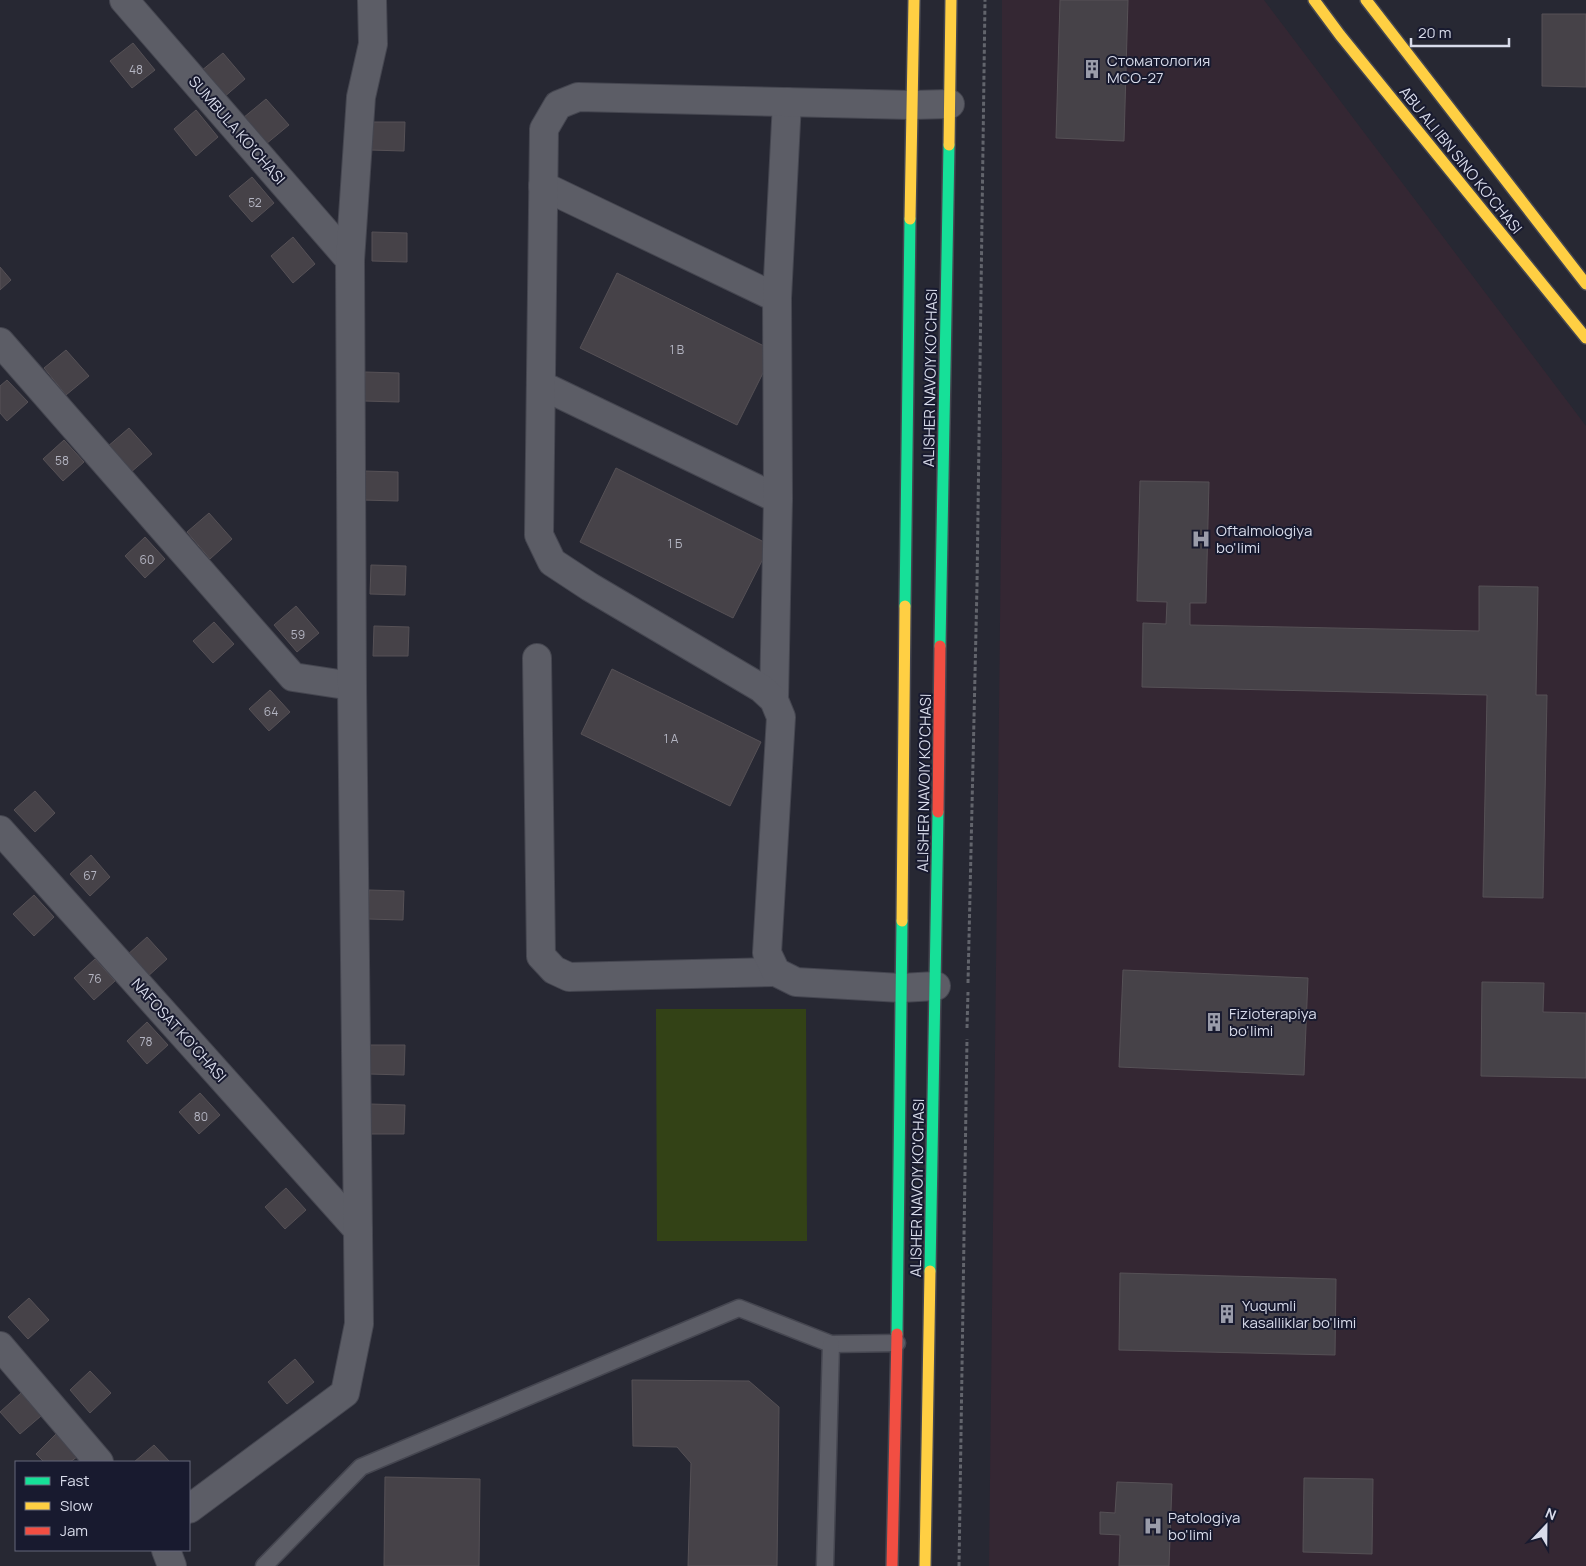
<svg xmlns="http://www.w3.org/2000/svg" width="1586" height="1566" font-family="Manrope,sans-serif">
<rect width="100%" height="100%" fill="#272833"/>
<polygon fill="#342733" points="1002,0 1264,0 1586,426 1586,1566 989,1566 1002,452"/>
<polygon fill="#334216" points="656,1009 806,1009 807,1241 657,1241"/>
<g fill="#464248" stroke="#565156">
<polygon points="1060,0 1128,0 1124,141 1056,138"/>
<polygon points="1542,14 1586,14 1586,87 1542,86"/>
<polygon points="133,43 155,70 132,88 110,61"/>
<polygon points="223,53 245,79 223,98 201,71"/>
<polygon points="266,99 289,125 266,144 243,118"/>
<polygon points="196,110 218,137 196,156 174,129"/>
<polygon points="370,122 405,122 404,151 370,150"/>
<polygon points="252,177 274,203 252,222 229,196"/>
<polygon points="372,232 407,233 407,262 372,261"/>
<polygon points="293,237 315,264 293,283 271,256"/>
<polygon points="0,267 11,280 0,290"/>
<polygon points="617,273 774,351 737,425 580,348"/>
<polygon points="66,350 89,376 66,395 44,368"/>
<polygon points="365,372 399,373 399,402 364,401"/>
<polygon points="7,380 28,402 7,421 0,413 0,386"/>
<polygon points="129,428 152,454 130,473 107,447"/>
<polygon points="64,440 84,462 63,481 43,459"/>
<polygon points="616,468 770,545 733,618 580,542"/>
<polygon points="364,471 398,472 398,501 363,500"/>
<polygon points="1140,481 1209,482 1206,603 1190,603 1190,625 1479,631 1479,586 1538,587 1536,695 1547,695 1543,898 1483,897 1487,695 1142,687 1143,623 1166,624 1167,602 1137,601"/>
<polygon points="209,513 232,539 210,559 187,532"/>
<polygon points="145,537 165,559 145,578 125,556"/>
<polygon points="371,565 406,566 405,595 370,594"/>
<polygon points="296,606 319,633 297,652 274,625"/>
<polygon points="214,622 234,644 213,663 193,641"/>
<polygon points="374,626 409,627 408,656 373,656"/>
<polygon points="612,669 761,742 730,806 581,734"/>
<polygon points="270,690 290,712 269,731 249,709"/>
<polygon points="35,791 55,813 35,832 14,810"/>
<polygon points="91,855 110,877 90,896 70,874"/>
<polygon points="369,890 404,891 403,920 368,919"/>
<polygon points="34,895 54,917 34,936 13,914"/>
<polygon points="147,937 167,959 146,978 126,956"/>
<polygon points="95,959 115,981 94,1000 74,978"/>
<polygon points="1123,970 1308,978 1304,1075 1119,1067"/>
<polygon points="1482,982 1544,983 1543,1012 1586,1013 1586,1078 1481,1076"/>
<polygon points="147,1022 168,1045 147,1064 127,1041"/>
<polygon points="370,1045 405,1045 404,1075 369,1074"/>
<polygon points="200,1093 220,1115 199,1134 179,1112"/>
<polygon points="370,1104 405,1105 404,1134 369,1134"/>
<polygon points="286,1188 306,1210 285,1229 265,1207"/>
<polygon points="1120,1273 1336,1279 1335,1355 1119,1350"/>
<polygon points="29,1298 49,1320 28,1339 8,1317"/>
<polygon points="295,1359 314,1382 287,1404 268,1382"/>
<polygon points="90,1371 111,1393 90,1413 70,1390"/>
<polygon points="632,1380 749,1381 779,1407 777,1566 688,1566 691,1463 677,1447 633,1446"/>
<polygon points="21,1393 41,1416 20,1434 0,1412"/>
<polygon points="56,1434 77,1457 70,1462 44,1462 36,1454"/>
<polygon points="154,1445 170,1462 134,1462"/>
<polygon points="385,1477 480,1479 479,1566 384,1566"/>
<polygon points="1304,1478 1373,1479 1372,1554 1303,1552"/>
<polygon points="1117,1482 1172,1484 1169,1566 1119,1566 1120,1535 1100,1534 1100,1512 1115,1513"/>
</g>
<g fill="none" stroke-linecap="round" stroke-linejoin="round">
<g stroke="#454650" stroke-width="19">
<g id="lane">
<polyline points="264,1566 361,1467 739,1308 831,1344 897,1343"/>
<polyline points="825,1566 831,1344"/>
</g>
</g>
<g stroke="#454650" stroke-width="30">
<g id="street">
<polyline points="124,0 350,260"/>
<polyline points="543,186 777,298"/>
<polyline points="0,342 293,677 352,686"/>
<polyline points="541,385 778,499"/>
<polyline points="537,658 541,956 554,970 569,977 776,972"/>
<polyline points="774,700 778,499 777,298 787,102"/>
<polyline points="0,830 358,1230"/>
<polyline points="936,986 901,988 796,982 776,972 767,953 781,717 774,700 761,688 590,587 552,562 539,535 544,129 558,105 578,97 911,105 950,104"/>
<polyline points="0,1346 99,1462"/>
<polyline points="189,1509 345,1393 359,1324 352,686 350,260 361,97 373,44 372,0"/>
<polyline points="166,1550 172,1566"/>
</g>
</g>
<g stroke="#454650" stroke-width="14">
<g id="fast">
<polyline points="905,606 910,219"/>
<polyline points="940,646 949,145"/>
<polyline points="930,1271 938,812"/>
<polyline points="897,1334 902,921"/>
</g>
</g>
<g stroke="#454650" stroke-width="14">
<g id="slow">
<polyline points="1314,0 1340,35 1586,338"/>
<polyline points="1366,0 1586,284"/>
<polyline points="949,145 951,0"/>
<polyline points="910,219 914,0"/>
<polyline points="902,921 905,606"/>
<polyline points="925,1566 930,1271"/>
</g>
</g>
<g stroke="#454650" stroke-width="14">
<g id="jam">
<polyline points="938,812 940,646"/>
<polyline points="892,1566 897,1334"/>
</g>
</g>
<g stroke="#62646c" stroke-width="3" stroke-dasharray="4 2.5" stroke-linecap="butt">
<polyline points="968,983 977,586 985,0"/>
<polyline points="967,1028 968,992"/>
<polyline points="959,1566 967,1039"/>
</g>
<use href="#lane" stroke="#5c5d66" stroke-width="16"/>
<use href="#street" stroke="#5c5d66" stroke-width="28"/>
<use href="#fast" stroke="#16e098" stroke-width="11"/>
<use href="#slow" stroke="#ffcf43" stroke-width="11"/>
<use href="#jam" stroke="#f24e42" stroke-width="11"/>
</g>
<defs>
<g id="building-bare" transform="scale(1.5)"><path d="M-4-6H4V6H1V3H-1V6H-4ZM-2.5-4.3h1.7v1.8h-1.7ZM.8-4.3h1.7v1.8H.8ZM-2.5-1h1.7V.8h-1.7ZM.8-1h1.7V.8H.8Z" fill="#9a9caa" stroke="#181a2f" stroke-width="2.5" paint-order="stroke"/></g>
<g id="hospital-bare" transform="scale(1.5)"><path d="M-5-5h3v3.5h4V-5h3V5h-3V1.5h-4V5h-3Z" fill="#9a9caa" stroke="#181a2f" stroke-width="2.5" paint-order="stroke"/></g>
</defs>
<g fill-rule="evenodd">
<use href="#building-bare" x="1092" y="69"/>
<use href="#hospital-bare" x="1201" y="539"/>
<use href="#building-bare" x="1214" y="1022"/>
<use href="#building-bare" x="1227" y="1314"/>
<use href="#hospital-bare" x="1153" y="1526"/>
</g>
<g text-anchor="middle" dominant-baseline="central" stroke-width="4" stroke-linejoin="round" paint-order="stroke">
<g font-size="12" fill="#b4b5c2">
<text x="136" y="69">48</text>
<text x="255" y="202">52</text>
<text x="677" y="349">1 В</text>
<text x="62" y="460">58</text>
<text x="675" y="543">1 Б</text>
<text x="147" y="559">60</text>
<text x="298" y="634">59</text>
<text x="271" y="711">64</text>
<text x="671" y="738">1 А</text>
<text x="90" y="875">67</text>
<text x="95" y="978">76</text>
<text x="146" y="1041">78</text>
<text x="201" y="1116">80</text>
</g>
<g font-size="15" fill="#d8dbea" stroke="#181a2f" text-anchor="start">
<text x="1107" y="60">Стоматология<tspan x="1107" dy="17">МСО-27</tspan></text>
<text x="1216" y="530">Oftalmologiya<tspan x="1216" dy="17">bo'limi</tspan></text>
<text x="1229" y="1013">Fizioterapiya<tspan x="1229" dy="17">bo'limi</tspan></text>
<text x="1242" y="1305">Yuqumli<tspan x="1242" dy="17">kasalliklar bo'limi</tspan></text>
<text x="1168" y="1517">Patologiya<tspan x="1168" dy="17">bo'limi</tspan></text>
</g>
<g font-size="15" fill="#d8dbea" stroke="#181a2f">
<text transform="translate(237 130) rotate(49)">SUMBULA KO'CHASI</text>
<text transform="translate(1461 160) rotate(51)">ABU ALI IBN SINO KO'CHASI</text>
<text transform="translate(930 378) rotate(-89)">ALISHER NAVOIY KO'CHASI</text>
<text transform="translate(924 783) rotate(-89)">ALISHER NAVOIY KO'CHASI</text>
<text transform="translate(179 1030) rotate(48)">NAFOSAT KO'CHASI</text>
<text transform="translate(917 1188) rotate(-89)">ALISHER NAVOIY KO'CHASI</text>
</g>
</g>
<rect x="15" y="1461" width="175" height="90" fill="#181a2f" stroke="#65677a"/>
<rect x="25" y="1477" width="25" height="8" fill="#16e098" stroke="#65677a"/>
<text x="60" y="1486" font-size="15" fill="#d8dbea">Fast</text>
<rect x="25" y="1502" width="25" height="8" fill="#ffcf43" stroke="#65677a"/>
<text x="60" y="1511" font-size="15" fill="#d8dbea">Slow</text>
<rect x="25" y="1527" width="25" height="8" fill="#f24e42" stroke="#65677a"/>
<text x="60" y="1536" font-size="15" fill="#d8dbea">Jam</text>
<g transform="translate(1546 1526) rotate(22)" stroke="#181a2f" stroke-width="4" paint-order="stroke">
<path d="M0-4L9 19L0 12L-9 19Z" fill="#d8dbea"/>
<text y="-8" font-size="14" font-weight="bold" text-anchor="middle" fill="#d8dbea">N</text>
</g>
<path d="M1411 38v8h98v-8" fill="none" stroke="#d8dbea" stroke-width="2.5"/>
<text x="1418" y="38" font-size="15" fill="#d8dbea" stroke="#181a2f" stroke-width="4" paint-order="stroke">20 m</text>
</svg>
